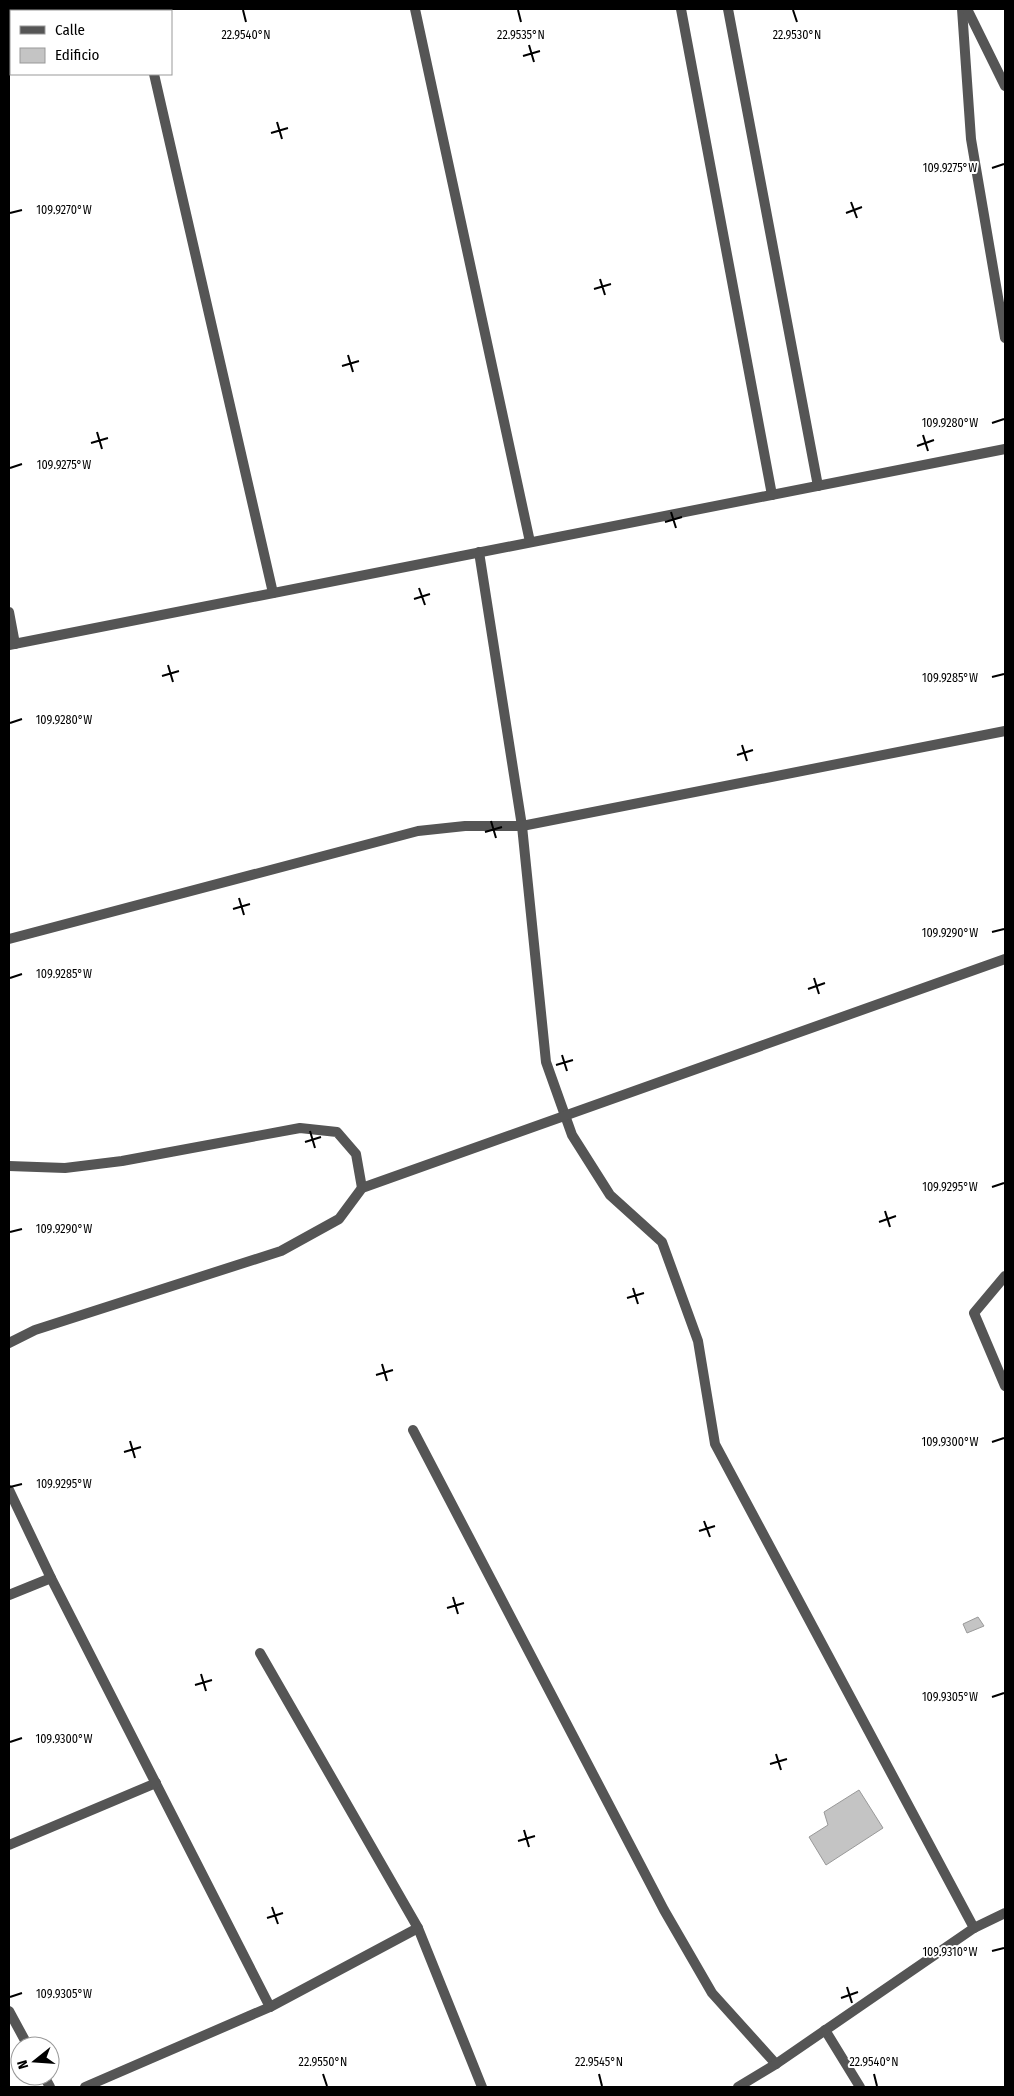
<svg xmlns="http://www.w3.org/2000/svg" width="1014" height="2096" font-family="'Fira Sans Condensed',sans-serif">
<rect width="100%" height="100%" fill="#fff"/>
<g fill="#c4c4c4" stroke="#999">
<polygon points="978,1617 984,1626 967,1633 963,1624"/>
<polygon points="859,1790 883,1828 826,1865 809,1837 828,1825 824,1812"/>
</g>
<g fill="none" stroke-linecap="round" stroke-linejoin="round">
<g stroke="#555" stroke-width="10">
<polyline points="139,9 140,11"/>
<polyline points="415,9 530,542"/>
<polyline points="681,9 772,495"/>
<polyline points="728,9 818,486"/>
<polyline points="962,9 971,139 1005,338"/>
<polyline points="967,9 1005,86"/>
<polyline points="154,74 273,593"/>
<polyline points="479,552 522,826 546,1062 572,1135 610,1195 662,1242 698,1341 715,1444 974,1928"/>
<polyline points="9,612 15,644"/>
<polyline points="9,645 1005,449"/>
<polyline points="9,939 418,831 465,826 522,826 1005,731"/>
<polyline points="9,1166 65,1168 122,1161 300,1128 337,1132 356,1154 362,1188"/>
<polyline points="1005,1276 974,1313 1005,1386"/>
<polyline points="9,1343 35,1330 281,1251 339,1219 362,1188 1005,959"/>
<polyline points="413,1430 664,1910 712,1993 776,2064"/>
<polyline points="9,1490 51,1578 270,2007"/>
<polyline points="9,1595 51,1578"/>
<polyline points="260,1653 418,1928 482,2087"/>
<polyline points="9,1845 156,1783"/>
<polyline points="9,2011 28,2046"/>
<polyline points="825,2030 860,2087"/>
<polyline points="44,2076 50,2087"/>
<polyline points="85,2087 270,2007 418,1928"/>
<polyline points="738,2087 776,2064 974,1928 1005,1913"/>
</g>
</g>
<path fill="none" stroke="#000" stroke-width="2" d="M243 10 246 22M518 10 521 22M793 10 797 22M529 45 534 62M523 56 540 51M277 122 282 139M271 133 288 128M992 168 1004 164M851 202 857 218M10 213 22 210M846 213 862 207M600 279 605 295M594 289 611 284M348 355 353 372M342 366 359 361M992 423 1004 419M97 432 102 449M923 435 928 451M91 443 108 438M917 446 934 440M10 468 22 464M671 512 676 528M665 522 682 517M419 588 425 605M414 599 430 594M168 665 173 682M162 676 179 671M992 677 1004 674M10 723 22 719M742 745 747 761M737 755 753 750M491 821 496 838M485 832 502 827M239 898 244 915M233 909 250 904M992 932 1004 929M10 978 22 974M814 978 819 994M808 989 825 983M562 1055 567 1071M556 1065 573 1060M310 1131 315 1148M305 1142 321 1137M992 1187 1004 1183M885 1211 890 1227M879 1222 896 1216M10 1232 22 1229M633 1288 638 1304M627 1298 644 1293M382 1364 387 1381M376 1375 393 1370M130 1441 135 1458M992 1442 1004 1438M124 1452 141 1447M10 1487 22 1484M704 1521 710 1537M699 1531 715 1526M453 1597 458 1614M447 1608 464 1603M201 1674 206 1691M195 1685 212 1680M992 1697 1004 1693M10 1742 22 1738M776 1754 781 1770M770 1764 787 1759M524 1830 529 1847M518 1841 535 1836M272 1907 278 1924M267 1918 283 1913M992 1951 1004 1948M847 1987 852 2003M10 1997 22 1993M841 1998 858 1992M323 2074 327 2086M599 2074 602 2086M874 2074 877 2086"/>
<g font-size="12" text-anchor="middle" fill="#000" stroke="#fff" stroke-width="4" stroke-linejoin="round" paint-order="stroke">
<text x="246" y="39">22.9540°N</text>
<text x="521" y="39">22.9535°N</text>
<text x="797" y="39">22.9530°N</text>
<text x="950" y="172">109.9275°W</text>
<text x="64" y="214">109.9270°W</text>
<text x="950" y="427">109.9280°W</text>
<text x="64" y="469">109.9275°W</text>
<text x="950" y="682">109.9285°W</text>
<text x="64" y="724">109.9280°W</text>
<text x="950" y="937">109.9290°W</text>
<text x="64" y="978">109.9285°W</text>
<text x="950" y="1191">109.9295°W</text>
<text x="64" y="1233">109.9290°W</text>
<text x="950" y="1446">109.9300°W</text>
<text x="64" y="1488">109.9295°W</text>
<text x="950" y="1701">109.9305°W</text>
<text x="64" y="1743">109.9300°W</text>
<text x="950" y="1956">109.9310°W</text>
<text x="64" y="1998">109.9305°W</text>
<text x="323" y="2066">22.9550°N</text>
<text x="599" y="2066">22.9545°N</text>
<text x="874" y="2066">22.9540°N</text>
</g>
<rect width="1014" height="2096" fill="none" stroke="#000000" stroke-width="20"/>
<rect x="10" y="10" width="162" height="65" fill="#ffffff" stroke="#999999"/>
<rect x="20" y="26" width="25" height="8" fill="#555555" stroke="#999999"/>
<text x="55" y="35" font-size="15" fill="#000000">Calle</text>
<rect x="20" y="48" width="25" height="15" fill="#c4c4c4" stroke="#999999"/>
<text x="55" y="60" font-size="15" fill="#000000">Edificio</text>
<g transform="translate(35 2061) rotate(253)"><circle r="24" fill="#ffffff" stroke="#999999"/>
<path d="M0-4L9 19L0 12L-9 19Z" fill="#000000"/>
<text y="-8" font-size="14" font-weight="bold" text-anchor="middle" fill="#000000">N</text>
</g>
</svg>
